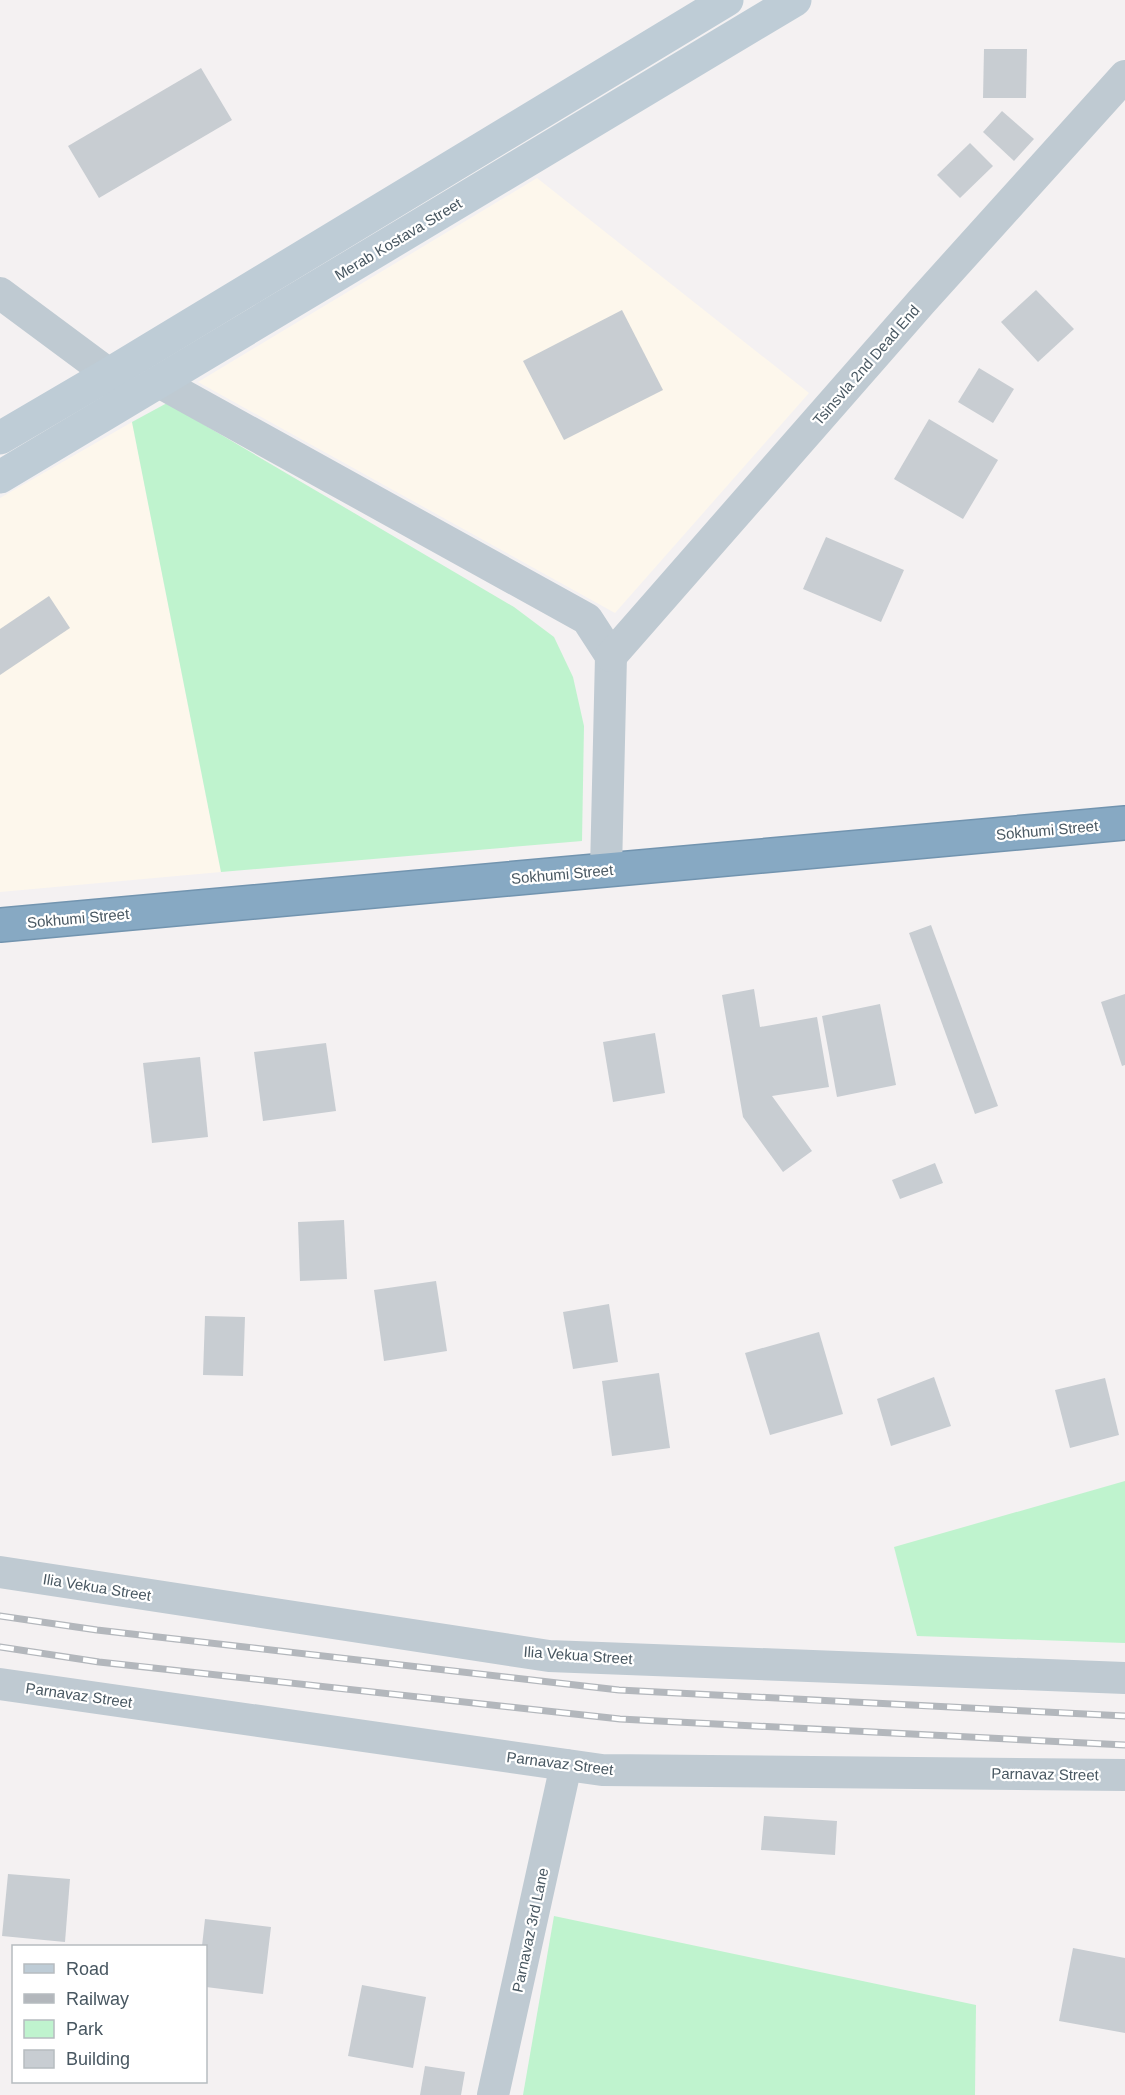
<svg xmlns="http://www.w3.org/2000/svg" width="1125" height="2095" font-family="Helvetica,sans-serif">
<rect width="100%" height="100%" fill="#f4f1f2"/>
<g fill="#fdf7ec">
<polygon points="537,178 809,393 615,613 198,382"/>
<polygon points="132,422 221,872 0,892 0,498"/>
</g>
<g fill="#bff3ce">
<polygon points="167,403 514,607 554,637 573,677 584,726 582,841 221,872 132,422"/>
<polygon points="1125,1481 1125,1643 917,1636 894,1547"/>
<polygon points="554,1916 976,2005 975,2095 523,2095"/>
</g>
<g fill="#c8cdd2">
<polygon points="984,49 1027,49 1026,98 983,98"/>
<polygon points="201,68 232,120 99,198 68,146"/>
<polygon points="1002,111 1034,139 1014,161 983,132"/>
<polygon points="970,143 993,166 960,198 937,175"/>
<polygon points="1036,290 1074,329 1038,362 1001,322"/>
<polygon points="622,310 663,390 564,440 523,361"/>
<polygon points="979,368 1014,389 993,423 958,402"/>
<polygon points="929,419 998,460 963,519 894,479"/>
<polygon points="826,537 904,570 881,622 803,589"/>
<polygon points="49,596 70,628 0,675 0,629"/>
<polygon points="931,925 998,1106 975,1114 909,933"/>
<polygon points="754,989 760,1027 817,1017 829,1087 772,1096 812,1151 783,1172 743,1117 722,995"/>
<polygon points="1125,994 1125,1065 1122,1066 1101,1002"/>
<polygon points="880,1004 896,1085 837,1097 822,1016"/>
<polygon points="655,1033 665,1093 613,1102 603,1042"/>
<polygon points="326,1043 336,1111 263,1121 254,1052"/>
<polygon points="200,1057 208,1137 152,1143 143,1063"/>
<polygon points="935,1163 943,1183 900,1199 892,1180"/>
<polygon points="344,1220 347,1279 300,1281 298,1222"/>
<polygon points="436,1281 447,1351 384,1361 374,1290"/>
<polygon points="609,1304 618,1362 573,1369 563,1312"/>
<polygon points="205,1316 245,1317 243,1376 203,1375"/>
<polygon points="819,1332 843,1414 770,1435 745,1353"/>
<polygon points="659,1373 670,1448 612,1456 602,1381"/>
<polygon points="934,1377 951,1426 891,1446 877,1399"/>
<polygon points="1105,1378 1119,1435 1070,1448 1055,1390"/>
<polygon points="764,1816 837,1821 835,1855 761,1850"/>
<polygon points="8,1874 70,1879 65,1942 2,1936"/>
<polygon points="205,1919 271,1927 263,1994 206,1987 206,1946 202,1946"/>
<polygon points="1073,1948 1125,1958 1125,2033 1059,2021"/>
<polygon points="362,1985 426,1997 413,2068 348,2056"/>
<polygon points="425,2066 465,2072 461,2095 420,2095"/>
</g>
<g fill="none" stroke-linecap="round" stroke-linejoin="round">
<g stroke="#7294af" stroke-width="36">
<polyline id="highway" points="0,925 1125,823"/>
</g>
<g stroke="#bfcad2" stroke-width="32">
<polyline points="0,293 109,374 123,395"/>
<polyline points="159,382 587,619 611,656 606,870"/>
<polyline points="611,656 922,301 1125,76"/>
<polyline points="0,1572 549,1656 1125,1678"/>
<polyline points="0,1684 602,1770 1125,1775"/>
<polyline points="493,2095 566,1765"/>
</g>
<g stroke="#beccd6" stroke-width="33">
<polyline points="0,438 109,374 727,0"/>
<polyline points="0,477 795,0"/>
</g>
<use href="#highway" stroke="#87a9c3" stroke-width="33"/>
<g stroke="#b3b7bc" stroke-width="7">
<g id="rail">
<polyline points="0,1616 97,1630 619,1690 1125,1716"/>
<polyline points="0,1647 99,1662 620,1719 1125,1745"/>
</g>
</g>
<use href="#rail" stroke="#fff" stroke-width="4.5" stroke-dasharray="14" stroke-linecap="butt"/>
</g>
<g text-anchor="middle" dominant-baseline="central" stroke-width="4.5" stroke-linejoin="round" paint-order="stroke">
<g font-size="15" fill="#485761" stroke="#fff">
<text transform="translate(398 239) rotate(-31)">Merab Kostava Street</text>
<text transform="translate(866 365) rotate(-49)">Tsinsvla 2nd Dead End</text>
<text transform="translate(1047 830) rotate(-5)">Sokhumi Street</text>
<text transform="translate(562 874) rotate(-5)">Sokhumi Street</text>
<text transform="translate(78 918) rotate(-5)">Sokhumi Street</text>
<text transform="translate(97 1587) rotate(9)">Ilia Vekua Street</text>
<text transform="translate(578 1655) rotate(4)">Ilia Vekua Street</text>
<text transform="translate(79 1695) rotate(8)">Parnavaz Street</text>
<text transform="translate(560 1763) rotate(7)">Parnavaz Street</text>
<text transform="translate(1045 1774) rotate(1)">Parnavaz Street</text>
<text transform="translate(530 1930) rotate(-78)">Parnavaz 3rd Lane</text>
</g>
</g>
<rect x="12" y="1945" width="195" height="138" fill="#ffffff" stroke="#b6bcc0" stroke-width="1.5"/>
<rect x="24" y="1964" width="30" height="9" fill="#beccd6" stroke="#b6bcc0" stroke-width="1.5"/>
<text x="66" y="1975" font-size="18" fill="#485761">Road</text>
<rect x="24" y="1994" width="30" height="9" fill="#b3b7bc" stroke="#b6bcc0" stroke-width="1.5"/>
<text x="66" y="2005" font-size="18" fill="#485761">Railway</text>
<rect x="24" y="2020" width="30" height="18" fill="#bff3ce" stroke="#b6bcc0" stroke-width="1.5"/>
<text x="66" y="2035" font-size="18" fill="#485761">Park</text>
<rect x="24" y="2050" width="30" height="18" fill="#c8cdd2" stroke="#b6bcc0" stroke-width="1.5"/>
<text x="66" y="2065" font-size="18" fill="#485761">Building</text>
</svg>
